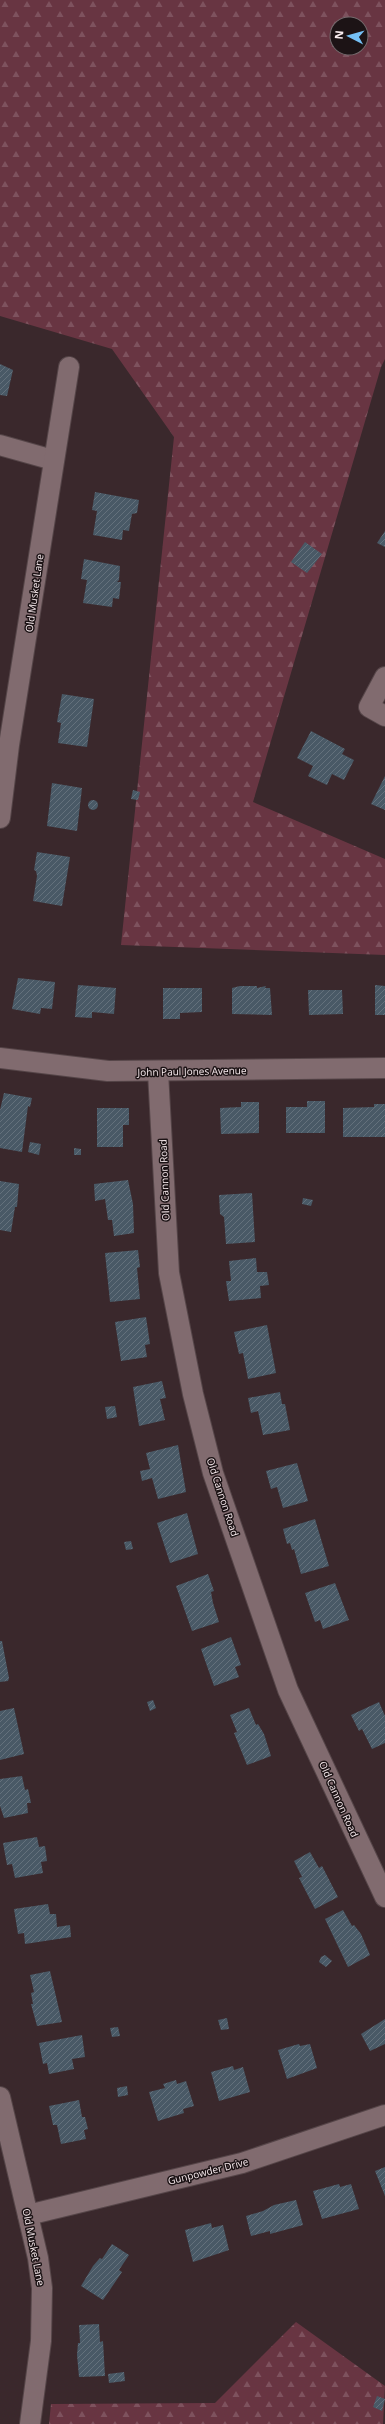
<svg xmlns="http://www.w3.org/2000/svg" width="385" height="2424" font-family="'Open Sans',sans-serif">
<defs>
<pattern id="forest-firs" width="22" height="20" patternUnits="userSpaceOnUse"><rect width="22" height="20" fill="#683542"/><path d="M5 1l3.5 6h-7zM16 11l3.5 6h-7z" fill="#7e525e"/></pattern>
<pattern id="building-hatch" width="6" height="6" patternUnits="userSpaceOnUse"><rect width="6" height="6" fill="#495966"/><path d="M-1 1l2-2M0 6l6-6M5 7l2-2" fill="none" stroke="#64717c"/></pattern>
</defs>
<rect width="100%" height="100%" fill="#3a282c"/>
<g fill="url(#forest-firs)" fill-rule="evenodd">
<path d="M0 0H385V359L381 367 253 802 385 859V955L121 945 174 437 112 349 0 316ZM337 24H361V48H337Z"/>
<polygon points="296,2322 385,2386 383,2424 49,2424 51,2404 215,2403"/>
</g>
<g fill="url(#building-hatch)">
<polygon points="0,364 13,370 7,396 0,395"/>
<polygon points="95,492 139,500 137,513 132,514 129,531 123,530 122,540 93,535 97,511 92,510"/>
<polygon points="385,531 385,547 377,543"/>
<polygon points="305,542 322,554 307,573 291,562"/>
<polygon points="84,559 120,566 119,580 117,582 121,582 119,599 113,598 112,607 83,603 87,580 81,579"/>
<polygon points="62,694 94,699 87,747 58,743 61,723 57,722"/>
<polygon points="311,731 345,749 342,754 354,760 344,780 332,774 327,785 308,776 313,766 297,758"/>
<polygon points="385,776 385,810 371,804"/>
<polygon points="52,783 82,788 77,831 47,826"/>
<polygon points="133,790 140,792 138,800 131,799"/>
<circle cx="93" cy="805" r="5"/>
<polygon points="37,852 70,857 62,906 33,901 37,876 36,871 34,870"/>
<polygon points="18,978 55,982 52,1009 41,1008 40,1014 12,1009"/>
<polygon points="78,985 116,988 114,1014 92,1012 92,1018 75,1017"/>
<polygon points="375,985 385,986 385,1015 375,1015"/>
<polygon points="240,986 257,986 257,988 266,986 265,988 270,988 272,1015 232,1014 232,988"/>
<polygon points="163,988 202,988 202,1012 180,1013 180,1019 163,1019"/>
<polygon points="308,990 342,990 343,1014 309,1015"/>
<polygon points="4,1093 32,1098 30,1107 28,1106 22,1152 0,1148 0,1110"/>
<polygon points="307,1101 325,1101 325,1133 286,1133 286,1107 307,1107"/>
<polygon points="241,1102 259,1102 259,1133 221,1134 220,1108 241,1107"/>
<polygon points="374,1104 385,1104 385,1137 343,1137 343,1108 374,1107"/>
<polygon points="97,1108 129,1108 129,1125 123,1125 123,1147 97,1147"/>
<polygon points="30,1142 41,1144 39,1155 28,1152"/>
<polygon points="74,1148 81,1149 81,1155 74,1155"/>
<polygon points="128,1180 133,1204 134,1233 114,1236 112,1220 108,1220 105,1199 95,1201 94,1184"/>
<polygon points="0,1181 19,1184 17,1207 15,1207 11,1232 0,1230"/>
<polygon points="252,1193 255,1242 226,1244 224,1217 220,1214 219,1195"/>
<polygon points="303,1198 313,1200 311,1206 302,1204"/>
<polygon points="138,1250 140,1267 137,1268 140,1299 110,1302 105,1253"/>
<polygon points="256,1258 257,1272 267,1272 269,1285 260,1286 261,1298 229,1301 226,1281 231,1281 229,1261"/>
<polygon points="146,1317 150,1344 145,1345 147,1357 121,1361 115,1322"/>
<polygon points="267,1325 276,1373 248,1379 243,1353 239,1354 234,1332"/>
<polygon points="162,1381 166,1398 160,1399 165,1420 139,1426 133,1387"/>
<polygon points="280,1392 282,1404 285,1404 290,1430 263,1435 258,1411 251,1413 248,1398"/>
<polygon points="115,1406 117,1417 107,1419 105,1407"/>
<polygon points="178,1445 186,1492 158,1499 152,1478 142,1481 140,1471 150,1469 146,1453"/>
<polygon points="297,1463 308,1501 283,1508 277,1487 271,1489 266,1471"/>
<polygon points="187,1513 198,1554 170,1563 157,1523"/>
<polygon points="315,1519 329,1566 301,1574 294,1549 292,1550 290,1543 287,1544 283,1529"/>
<polygon points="131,1541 133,1549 126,1550 124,1542"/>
<polygon points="208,1574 214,1591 211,1592 213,1603 219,1622 192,1631 176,1586"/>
<polygon points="335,1583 349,1620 323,1629 320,1620 315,1622 305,1593"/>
<polygon points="231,1637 241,1665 235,1667 239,1677 214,1686 201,1649"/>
<polygon points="0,1641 2,1641 9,1678 8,1681 0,1682"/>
<polygon points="153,1700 156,1708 150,1711 147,1702"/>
<polygon points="379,1702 385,1716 385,1743 372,1749 362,1729 359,1731 351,1715"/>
<polygon points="14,1708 24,1754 0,1760 0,1711"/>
<polygon points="249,1708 256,1725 258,1724 264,1734 271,1756 247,1765 234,1733 237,1732 230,1715"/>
<polygon points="22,1776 25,1790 28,1789 31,1803 27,1803 28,1813 4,1818 0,1806 0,1779"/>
<polygon points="37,1837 39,1847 45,1846 47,1861 41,1862 43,1873 15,1878 12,1864 7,1865 3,1843"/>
<polygon points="310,1852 319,1868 322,1866 338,1897 315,1909 299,1878 302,1877 294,1861"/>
<polygon points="48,1904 50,1914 56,1914 57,1927 70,1925 71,1937 25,1944 24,1933 18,1934 14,1909"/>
<polygon points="343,1910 352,1926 354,1925 361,1934 370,1955 348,1967 325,1919"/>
<polygon points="325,1955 332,1961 326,1967 319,1962 321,1957"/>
<polygon points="50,1971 62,2022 37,2026 31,2004 33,2004 31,1993 34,1992 30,1975"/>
<polygon points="227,2018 229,2029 221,2030 218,2020"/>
<polygon points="385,2019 385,2044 370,2051 361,2034"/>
<polygon points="118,2027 120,2036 112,2037 110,2028"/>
<polygon points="82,2035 85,2057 72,2059 74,2069 49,2074 47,2063 43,2064 39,2043"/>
<polygon points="299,2044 300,2046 310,2044 317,2068 287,2079 278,2050"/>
<polygon points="233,2066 234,2070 243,2067 250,2092 219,2101 211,2072"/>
<polygon points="176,2080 177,2084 186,2081 194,2106 183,2109 184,2113 158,2121 149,2092 165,2088 163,2084"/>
<polygon points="127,2086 128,2095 118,2097 117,2088"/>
<polygon points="79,2100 82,2117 85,2117 88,2129 84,2130 86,2139 61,2144 57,2125 53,2125 49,2106"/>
<polygon points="385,2167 385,2196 375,2171"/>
<polygon points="339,2184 340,2187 351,2184 359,2209 322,2219 313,2191"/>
<polygon points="296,2200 303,2225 270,2234 270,2231 251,2236 246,2216 263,2211 274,2205"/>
<polygon points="211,2223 212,2228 223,2225 229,2250 193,2262 185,2230"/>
<polygon points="112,2244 129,2255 119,2270 122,2272 103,2300 81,2286 93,2266 100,2258 102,2259"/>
<polygon points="99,2324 100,2342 103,2341 105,2376 79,2377 77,2355 78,2343 80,2343 79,2325"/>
<polygon points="124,2372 125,2381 109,2383 108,2374"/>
<polygon points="377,2396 385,2399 382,2411 373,2407"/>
</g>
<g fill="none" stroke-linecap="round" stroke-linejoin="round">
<g stroke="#554548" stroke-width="22">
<g id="street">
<polyline points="0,445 53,460"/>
<polyline points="385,677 369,707 385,716"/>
<polyline points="0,818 9,745 69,367"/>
<polyline points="0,1058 108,1071 385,1068"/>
<polyline points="158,1072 169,1273 193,1394 213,1473 288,1690 385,1897"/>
<polyline points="0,2097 38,2258 42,2288 41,2341 30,2424"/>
<polyline points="28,2215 242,2163 385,2115"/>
</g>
</g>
<use href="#street" stroke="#816b6f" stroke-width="20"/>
</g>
<g text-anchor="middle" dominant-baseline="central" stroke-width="3" stroke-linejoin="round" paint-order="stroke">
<g font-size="10" fill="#f8ebee" stroke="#1c1315">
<text transform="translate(34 593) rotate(-82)">Old Musket Lane</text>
<text transform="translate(192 1071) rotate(-1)">John Paul Jones Avenue</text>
<text transform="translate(164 1180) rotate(-92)">Old Cannon Road</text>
<text transform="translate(223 1497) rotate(72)">Old Cannon Road</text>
<text transform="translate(339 1799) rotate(66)">Old Cannon Road</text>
<text transform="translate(208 2171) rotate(-14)">Gunpowder Drive</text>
<text transform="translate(34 2247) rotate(79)">Old Musket Lane</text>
</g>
</g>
<g transform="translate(349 36) rotate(276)"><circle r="19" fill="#1c1315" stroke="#74696c"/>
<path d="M0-3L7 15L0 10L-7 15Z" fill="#75c0f6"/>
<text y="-6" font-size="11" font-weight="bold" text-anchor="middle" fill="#f8ebee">N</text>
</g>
</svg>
